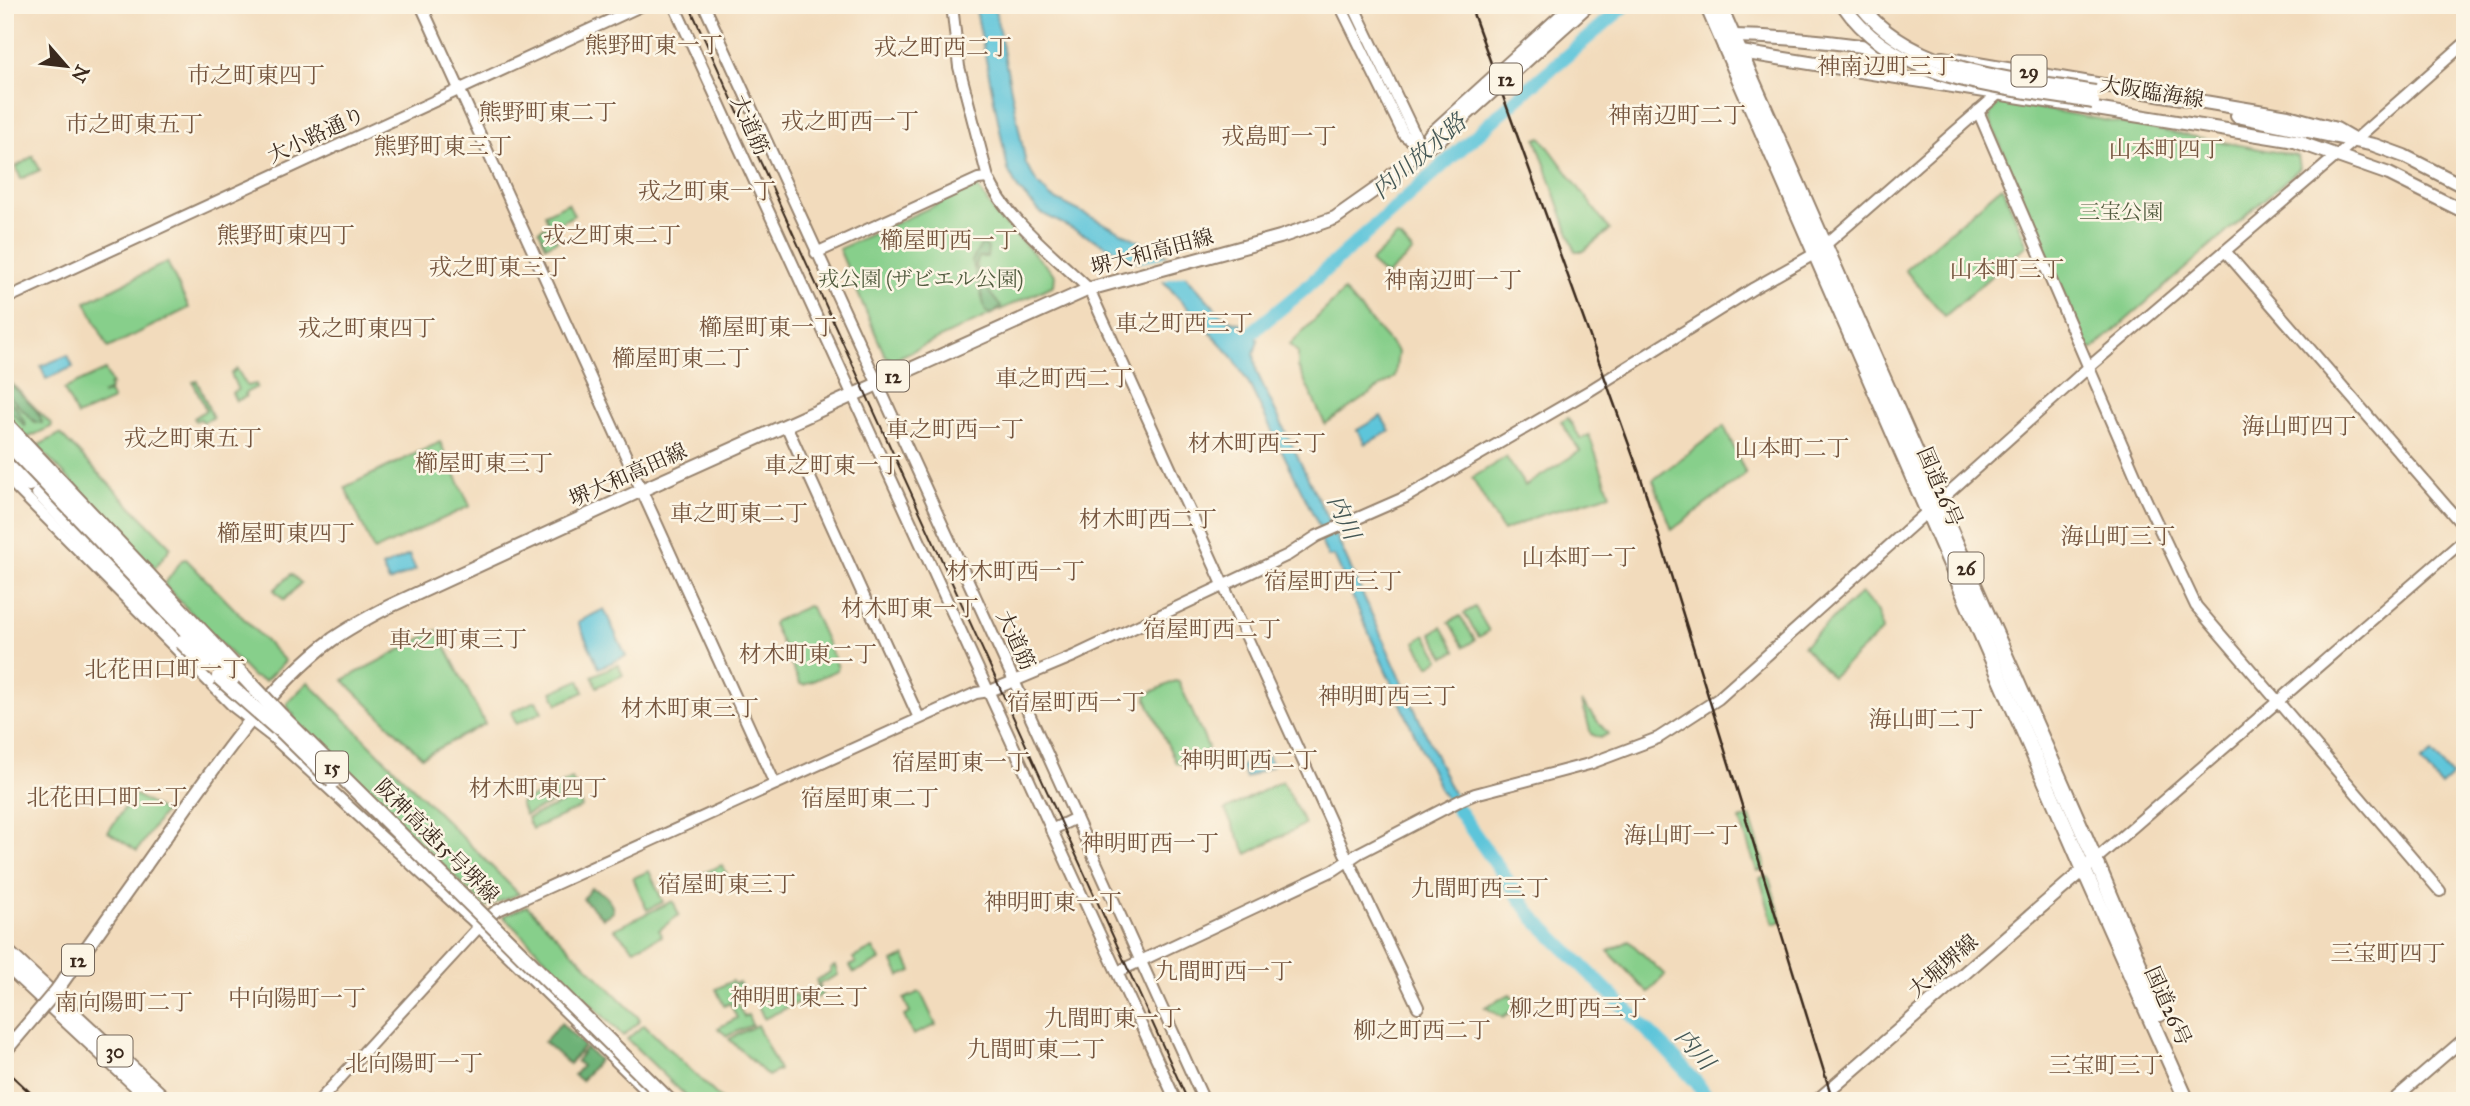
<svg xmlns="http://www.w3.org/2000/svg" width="2470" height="1106" font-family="'IM FELL Great Primer','Noto Serif JP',serif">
<rect width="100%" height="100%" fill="#fcf5e5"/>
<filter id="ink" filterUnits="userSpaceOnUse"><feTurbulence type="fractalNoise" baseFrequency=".0143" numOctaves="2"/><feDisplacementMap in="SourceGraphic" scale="14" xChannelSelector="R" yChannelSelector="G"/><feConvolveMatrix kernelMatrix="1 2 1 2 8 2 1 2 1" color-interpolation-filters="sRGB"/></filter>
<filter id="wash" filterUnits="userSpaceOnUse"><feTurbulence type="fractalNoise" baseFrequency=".00686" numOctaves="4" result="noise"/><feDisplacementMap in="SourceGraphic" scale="28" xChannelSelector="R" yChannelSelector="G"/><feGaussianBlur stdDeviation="1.57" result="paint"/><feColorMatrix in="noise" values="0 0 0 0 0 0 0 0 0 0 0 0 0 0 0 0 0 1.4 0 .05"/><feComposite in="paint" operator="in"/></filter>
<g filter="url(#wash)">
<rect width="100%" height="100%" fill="#f2dbbc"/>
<g fill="#87cf8b" stroke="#617c54" stroke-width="2">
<polygon points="2001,101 2298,156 2300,168 2093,349 2088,348 1989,119 1991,112"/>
<polygon points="1541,137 1610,230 1583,251 1575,251 1536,139"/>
<polygon points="33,156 40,170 21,179 16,167"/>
<polygon points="977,186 996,215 1055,275 1054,285 893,360 885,356 839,249"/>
<polygon points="2002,186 2027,245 1945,316 1905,270"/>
<polygon points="568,203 574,215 551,228 557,241 546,246 539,230 549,225 545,214"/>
<polygon points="1396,237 1401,238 1413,252 1386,276 1371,263 1372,260"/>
<polygon points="167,262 189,308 108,348 86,302"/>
<polygon points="1344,291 1398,352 1395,377 1325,424 1298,367 1298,353 1290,344"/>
<polygon points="237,369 247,386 256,384 257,387 245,393 246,397 236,401 232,393 238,390 231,374"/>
<polygon points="105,370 112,385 109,386 110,390 102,394 109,392 113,400 77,416 64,389"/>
<polygon points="5,377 52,425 51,427 27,438 5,417"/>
<polygon points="197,381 213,418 203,422 201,419 195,421 194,418 206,410 193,382"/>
<polygon points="1568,418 1581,439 1589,435 1610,494 1538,516 1503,531 1472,478 1506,457 1525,486 1580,451 1561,422"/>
<polygon points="1724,426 1746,474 1672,530 1653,480"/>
<polygon points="60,434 171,547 155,568 37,446"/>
<polygon points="440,442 470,506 374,551 345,487"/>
<polygon points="186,559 285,661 265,681 253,677 164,585 182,560"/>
<polygon points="291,574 301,583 284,600 274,590"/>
<polygon points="1861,593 1878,612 1882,631 1832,677 1803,646"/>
<polygon points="808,606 811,607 838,667 837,670 804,685 800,684 773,624 775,621"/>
<polygon points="1475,607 1489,631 1479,637 1464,613"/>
<polygon points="1460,616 1475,640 1464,647 1449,622"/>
<polygon points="1442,627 1456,651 1445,657 1431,633"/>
<polygon points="437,630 485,724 422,757 343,680"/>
<polygon points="1426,635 1440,659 1429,666 1415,642"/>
<polygon points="618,664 623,675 597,687 592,676"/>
<polygon points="579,680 584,692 558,704 552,692"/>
<polygon points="1175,681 1179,682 1208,747 1207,752 1180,764 1176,763 1146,698 1147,694"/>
<polygon points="308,682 519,894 486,907 291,718 294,715 288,708 287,703"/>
<polygon points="536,701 542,712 516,724 511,712"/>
<polygon points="1582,702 1608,734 1600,738 1591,734"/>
<polygon points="572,779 578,791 525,815 520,803"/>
<polygon points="1282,781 1305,824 1247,854 1225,810"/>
<polygon points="134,794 164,812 137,851 108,832"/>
<polygon points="574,798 575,801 579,799 582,807 532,829 527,818"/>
<polygon points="1750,817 1765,866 1763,870 1757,871 1740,820"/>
<polygon points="722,865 727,875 693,890 689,879"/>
<polygon points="649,871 663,902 647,910 633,878"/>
<polygon points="1765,876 1769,878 1782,921 1773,924 1760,878"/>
<polygon points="673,901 679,915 659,930 662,936 634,949 614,929"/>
<polygon points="527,906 639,1018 638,1023 623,1036 503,916"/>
<polygon points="1629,941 1665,975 1648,993 1608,951"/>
<polygon points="873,948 880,960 854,973 850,966 856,963 853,958"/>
<polygon points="905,956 912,971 900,976 893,962"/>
<polygon points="835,966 838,975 819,984 822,995 801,1005 799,1002 764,1019 757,1003 769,997 772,1003 795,994 798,999 819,989 816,980 831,972 830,968"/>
<polygon points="732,981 734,984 739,982 743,991 733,996 744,1017 748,1015 752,1025 727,1036 718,1028 737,1018 730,1003 724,1006 716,989"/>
<polygon points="919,992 921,993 936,1025 913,1035 904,1016 910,1013 904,999"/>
<polygon points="1510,994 1519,1004 1503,1018 1485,1007"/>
<polygon points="644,1025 723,1101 691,1101 627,1039"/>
<polygon points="757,1025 779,1070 768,1076 729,1039"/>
</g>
<g fill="#6db277" stroke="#546e4a" stroke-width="2">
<path d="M982 243 988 248 987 257H979L975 266C981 277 991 278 989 292L1001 307 993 314 986 312 972 261Z"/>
<path d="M5 379C15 389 41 410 42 423L35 422 5 392Z"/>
<polygon points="5,398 15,406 26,424 25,426 14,414 7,414"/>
<path d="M591 888C602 892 612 898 613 912L603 918 583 899Z"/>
<polygon points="561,1023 584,1046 569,1064 544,1042"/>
<polygon points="586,1048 599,1060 581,1081 574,1075 582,1066 576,1061"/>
</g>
<g fill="#5dc5da" stroke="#4c787c" stroke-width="2">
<polygon points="975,5 994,5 1026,164 1038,184 1051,197 1167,255 1225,319 1242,324 1258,340 1254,354 1257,373 1338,540 1449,785 1460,809 1458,816 1440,790 1334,556 1328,557 1322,544 1319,526 1248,382 1232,356 1163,281 1141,263 1041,213 1018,189 1008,170"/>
<polygon points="68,355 73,367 46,379 41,366"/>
<polygon points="1381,416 1390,431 1365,444 1357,430"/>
<polygon points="409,555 416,570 389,582 382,567"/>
<polygon points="604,609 626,656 599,668 578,622"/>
<polygon points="2432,753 2452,776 2441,786 2421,762"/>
<polygon points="1267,754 1272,766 1246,778 1241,766"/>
</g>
<polygon fill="#f2dbbc" points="1171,255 1188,274 1159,282 1137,264"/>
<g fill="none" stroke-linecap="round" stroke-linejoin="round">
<g stroke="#5dc5da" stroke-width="14">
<polyline points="1241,341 1301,292 1530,87 1626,5"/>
<polyline points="1451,800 1533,917 1666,1049 1697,1083 1709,1101"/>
</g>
</g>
</g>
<g filter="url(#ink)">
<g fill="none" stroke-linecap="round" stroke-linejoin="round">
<g stroke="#96826d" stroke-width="14">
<g id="minor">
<polyline points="421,5 775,784"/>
<polyline points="674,5 1176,1101"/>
<polyline points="704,5 1020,694 1204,1101"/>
<path d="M952 5 959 67 988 178C1007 220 1055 256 1089 289L1348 860 1418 1007"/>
<polyline points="1340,5 1404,135 1422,148"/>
<polyline points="1353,5 1419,143"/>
<polyline points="1978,111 2146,500 2196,606 2440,891"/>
<polyline points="2225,251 2465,528"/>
<polyline points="816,253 978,179 988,178"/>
<polyline points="5,299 643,5"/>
<polyline points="786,425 919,718"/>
<polyline points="5,476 234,707 274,738 470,918 657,1101"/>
<polyline points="1051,830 1076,818"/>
<polyline points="2095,860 2465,539"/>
<polyline points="1117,972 1334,870 1359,853 1461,800 1475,794 1589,764 1658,738 1718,699 2089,367 2355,140 2465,43"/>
<polyline points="319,1101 488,917 496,911 976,693 990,691 1074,656 1288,555 1317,536 1406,497 1589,391 1754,288 1816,253 1997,95"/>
<polyline points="2392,1101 2465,1038"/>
</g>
</g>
<g stroke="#96826d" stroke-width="16">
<g id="major">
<path d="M1893 51C1840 42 1787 37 1733 36L1724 46 1741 52 2301 142"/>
<polyline points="1942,58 2288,116 2336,129 2355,140"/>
<polyline points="2237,116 2374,145 2404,156 2465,187"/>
<polyline points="2295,141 2389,174 2465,212"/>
<polyline points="1422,148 1430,135 1573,5"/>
<path d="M145 866C199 790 258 695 333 639 350 627 369 617 388 607L642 490 1089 289 1280 237 1335 218 1379 187 1422 148 1436 142 1588 5"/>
<polyline points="5,949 168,1101"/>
<polyline points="5,964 152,1101"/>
<polyline points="1817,1101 2095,860"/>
</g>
</g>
<g stroke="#96826d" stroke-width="18">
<g id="highway">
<polyline points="1707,5 2084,870 2187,1101"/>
<polyline points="1719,5 2101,873 2160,1014"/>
<polyline points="5,464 29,484"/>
<polyline points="39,493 182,642"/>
</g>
</g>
<use href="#minor" stroke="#fff" stroke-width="10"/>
<use href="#major" stroke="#fff" stroke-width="12"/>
<use href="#highway" stroke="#fff" stroke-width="14"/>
<polyline stroke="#3b2a1e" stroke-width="2" points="689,5 1188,1101"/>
<g stroke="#3b2a1e" stroke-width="2.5">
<polyline points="1470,5 1641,478 1833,1101"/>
<polyline points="5,1069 39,1101"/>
</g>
<g stroke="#96826d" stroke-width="16" stroke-linecap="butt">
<g id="major-bridge">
<path d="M1843 5C1898 85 2006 87 2093 102"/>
<path d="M1860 5C1915 75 2014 78 2095 92"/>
<polyline points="5,1051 56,991 145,866"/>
</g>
</g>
<g stroke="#96826d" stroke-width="18" stroke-linecap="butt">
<g id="highway-bridge">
<polyline points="5,423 280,715 669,1101"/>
<polyline points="5,440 232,679"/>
<polyline points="182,642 204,664"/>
<polyline points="219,677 277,728"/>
<polyline points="272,721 333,781"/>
</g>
</g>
<use href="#major-bridge" stroke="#fff" stroke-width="12"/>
<use href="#highway-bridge" stroke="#fff" stroke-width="14"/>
</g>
</g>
<g text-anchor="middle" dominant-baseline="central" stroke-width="5" stroke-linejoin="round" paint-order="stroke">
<g fill="#fcf5e5" stroke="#75675a" stroke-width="2">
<rect x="2011.5" y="55.5" width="35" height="31" rx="5"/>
<rect x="1490" y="63.5" width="32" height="31" rx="5"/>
<rect x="877" y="360.5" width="32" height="31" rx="5"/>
<rect x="1948.5" y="552.5" width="35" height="31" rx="5"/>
<rect x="316" y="751.5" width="32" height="31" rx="5"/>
<rect x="62" y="944.5" width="32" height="31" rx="5"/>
<rect x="97.5" y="1035.5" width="35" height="31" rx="5"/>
</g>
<g font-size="19" font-weight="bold" fill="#3b2a1e">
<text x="2029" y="71">29</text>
<text x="1506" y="79">12</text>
<text x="893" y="376">12</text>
<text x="1966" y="568">26</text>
<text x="332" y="767">15</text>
<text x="78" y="960">12</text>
<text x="115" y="1051">30</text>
</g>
<g font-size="21" fill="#3b2a1e" stroke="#fcf5e5">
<text transform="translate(2152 92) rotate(9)">大阪臨海線</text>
<text transform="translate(750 125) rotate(66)">大道筋</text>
<text transform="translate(316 135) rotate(-25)">大小路通り</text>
<text transform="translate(1152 252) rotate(-15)">堺大和高田線</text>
<text transform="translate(628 475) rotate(-24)">堺大和高田線</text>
<text transform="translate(1940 487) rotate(67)">国道26号</text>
<text transform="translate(1016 640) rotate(65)">大道筋</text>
<text transform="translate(437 841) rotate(45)">阪神高速15号堺線</text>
<text transform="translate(1943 966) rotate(-41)">大堀堺線</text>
<text transform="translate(2168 1006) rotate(66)">国道26号</text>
</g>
<g font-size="21" fill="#525c3f" stroke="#fcf5e5">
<text x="2121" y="212">三宝公園</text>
<text x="921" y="279">戎公園 (ザビエル公園)</text>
</g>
<g font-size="23" fill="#75553e" stroke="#fcf5e5">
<text x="654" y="45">熊野町東一丁</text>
<text x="943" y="47">戎之町西二丁</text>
<text x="1886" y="66">神南辺町三丁</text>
<text x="256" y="75">市之町東四丁</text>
<text x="548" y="112">熊野町東二丁</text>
<text x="1677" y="115">神南辺町二丁</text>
<text x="850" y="121">戎之町西一丁</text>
<text x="134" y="124">市之町東五丁</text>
<text x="1279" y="136">戎島町一丁</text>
<text x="443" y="146">熊野町東三丁</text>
<text x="2166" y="149">山本町四丁</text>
<text x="707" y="191">戎之町東一丁</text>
<text x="286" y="235">熊野町東四丁</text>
<text x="612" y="235">戎之町東二丁</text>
<text x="949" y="240">櫛屋町西一丁</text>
<text x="498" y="267">戎之町東三丁</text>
<text x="2007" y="269">山本町三丁</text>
<text x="1453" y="280">神南辺町一丁</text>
<text x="1184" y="323">車之町西三丁</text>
<text x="768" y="327">櫛屋町東一丁</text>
<text x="367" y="328">戎之町東四丁</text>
<text x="681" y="358">櫛屋町東二丁</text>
<text x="1064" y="378">車之町西二丁</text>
<text x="2299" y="426">海山町四丁</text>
<text x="955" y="429">車之町西一丁</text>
<text x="193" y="438">戎之町東五丁</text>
<text x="1257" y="443">材木町西三丁</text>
<text x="1792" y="448">山本町二丁</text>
<text x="484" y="463">櫛屋町東三丁</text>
<text x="833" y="465">車之町東一丁</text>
<text x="739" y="513">車之町東二丁</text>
<text x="1148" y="519">材木町西二丁</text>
<text x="286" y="533">櫛屋町東四丁</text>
<text x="2118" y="536">海山町三丁</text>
<text x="1579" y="557">山本町一丁</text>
<text x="1016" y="571">材木町西一丁</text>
<text x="1333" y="581">宿屋町西三丁</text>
<text x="910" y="608">材木町東一丁</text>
<text x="1212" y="629">宿屋町西二丁</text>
<text x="458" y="639">車之町東三丁</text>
<text x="808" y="654">材木町東二丁</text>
<text x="165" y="669">北花田口町一丁</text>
<text x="1387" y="696">神明町西三丁</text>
<text x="1076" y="702">宿屋町西一丁</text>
<text x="690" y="708">材木町東三丁</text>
<text x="1926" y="719">海山町二丁</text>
<text x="1249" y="760">神明町西二丁</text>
<text x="961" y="762">宿屋町東一丁</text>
<text x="538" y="788">材木町東四丁</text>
<text x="107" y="797">北花田口町二丁</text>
<text x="870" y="798">宿屋町東二丁</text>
<text x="1681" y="835">海山町一丁</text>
<text x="1150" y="843">神明町西一丁</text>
<text x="727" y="884">宿屋町東三丁</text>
<text x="1480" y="888">九間町西三丁</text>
<text x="1053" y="902">神明町東一丁</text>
<text x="2388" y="953">三宝町四丁</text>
<text x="1224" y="971">九間町西一丁</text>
<text x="799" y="997">神明町東三丁</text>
<text x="297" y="998">中向陽町一丁</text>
<text x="124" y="1002">南向陽町二丁</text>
<text x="1578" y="1008">柳之町西三丁</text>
<text x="1113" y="1018">九間町東一丁</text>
<text x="1422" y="1030">柳之町西二丁</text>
<text x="1036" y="1049">九間町東二丁</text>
<text x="414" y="1063">北向陽町一丁</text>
<text x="2106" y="1065">三宝町三丁</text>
</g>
<g font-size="23" font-style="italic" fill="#455856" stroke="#fcf5e5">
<text transform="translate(1419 156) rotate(-41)">内川放水路</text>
<text transform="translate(1344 517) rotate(65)">内川</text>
<text transform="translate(1695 1049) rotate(49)">内川</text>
</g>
</g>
<rect width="2470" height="1106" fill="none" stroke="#fcf5e5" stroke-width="28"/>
<g transform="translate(66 66) rotate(118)" stroke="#fcf5e5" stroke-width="5" paint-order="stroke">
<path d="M0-5L12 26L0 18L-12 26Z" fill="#3b2a1e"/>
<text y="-10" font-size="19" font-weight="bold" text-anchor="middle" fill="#3b2a1e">N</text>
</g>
</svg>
